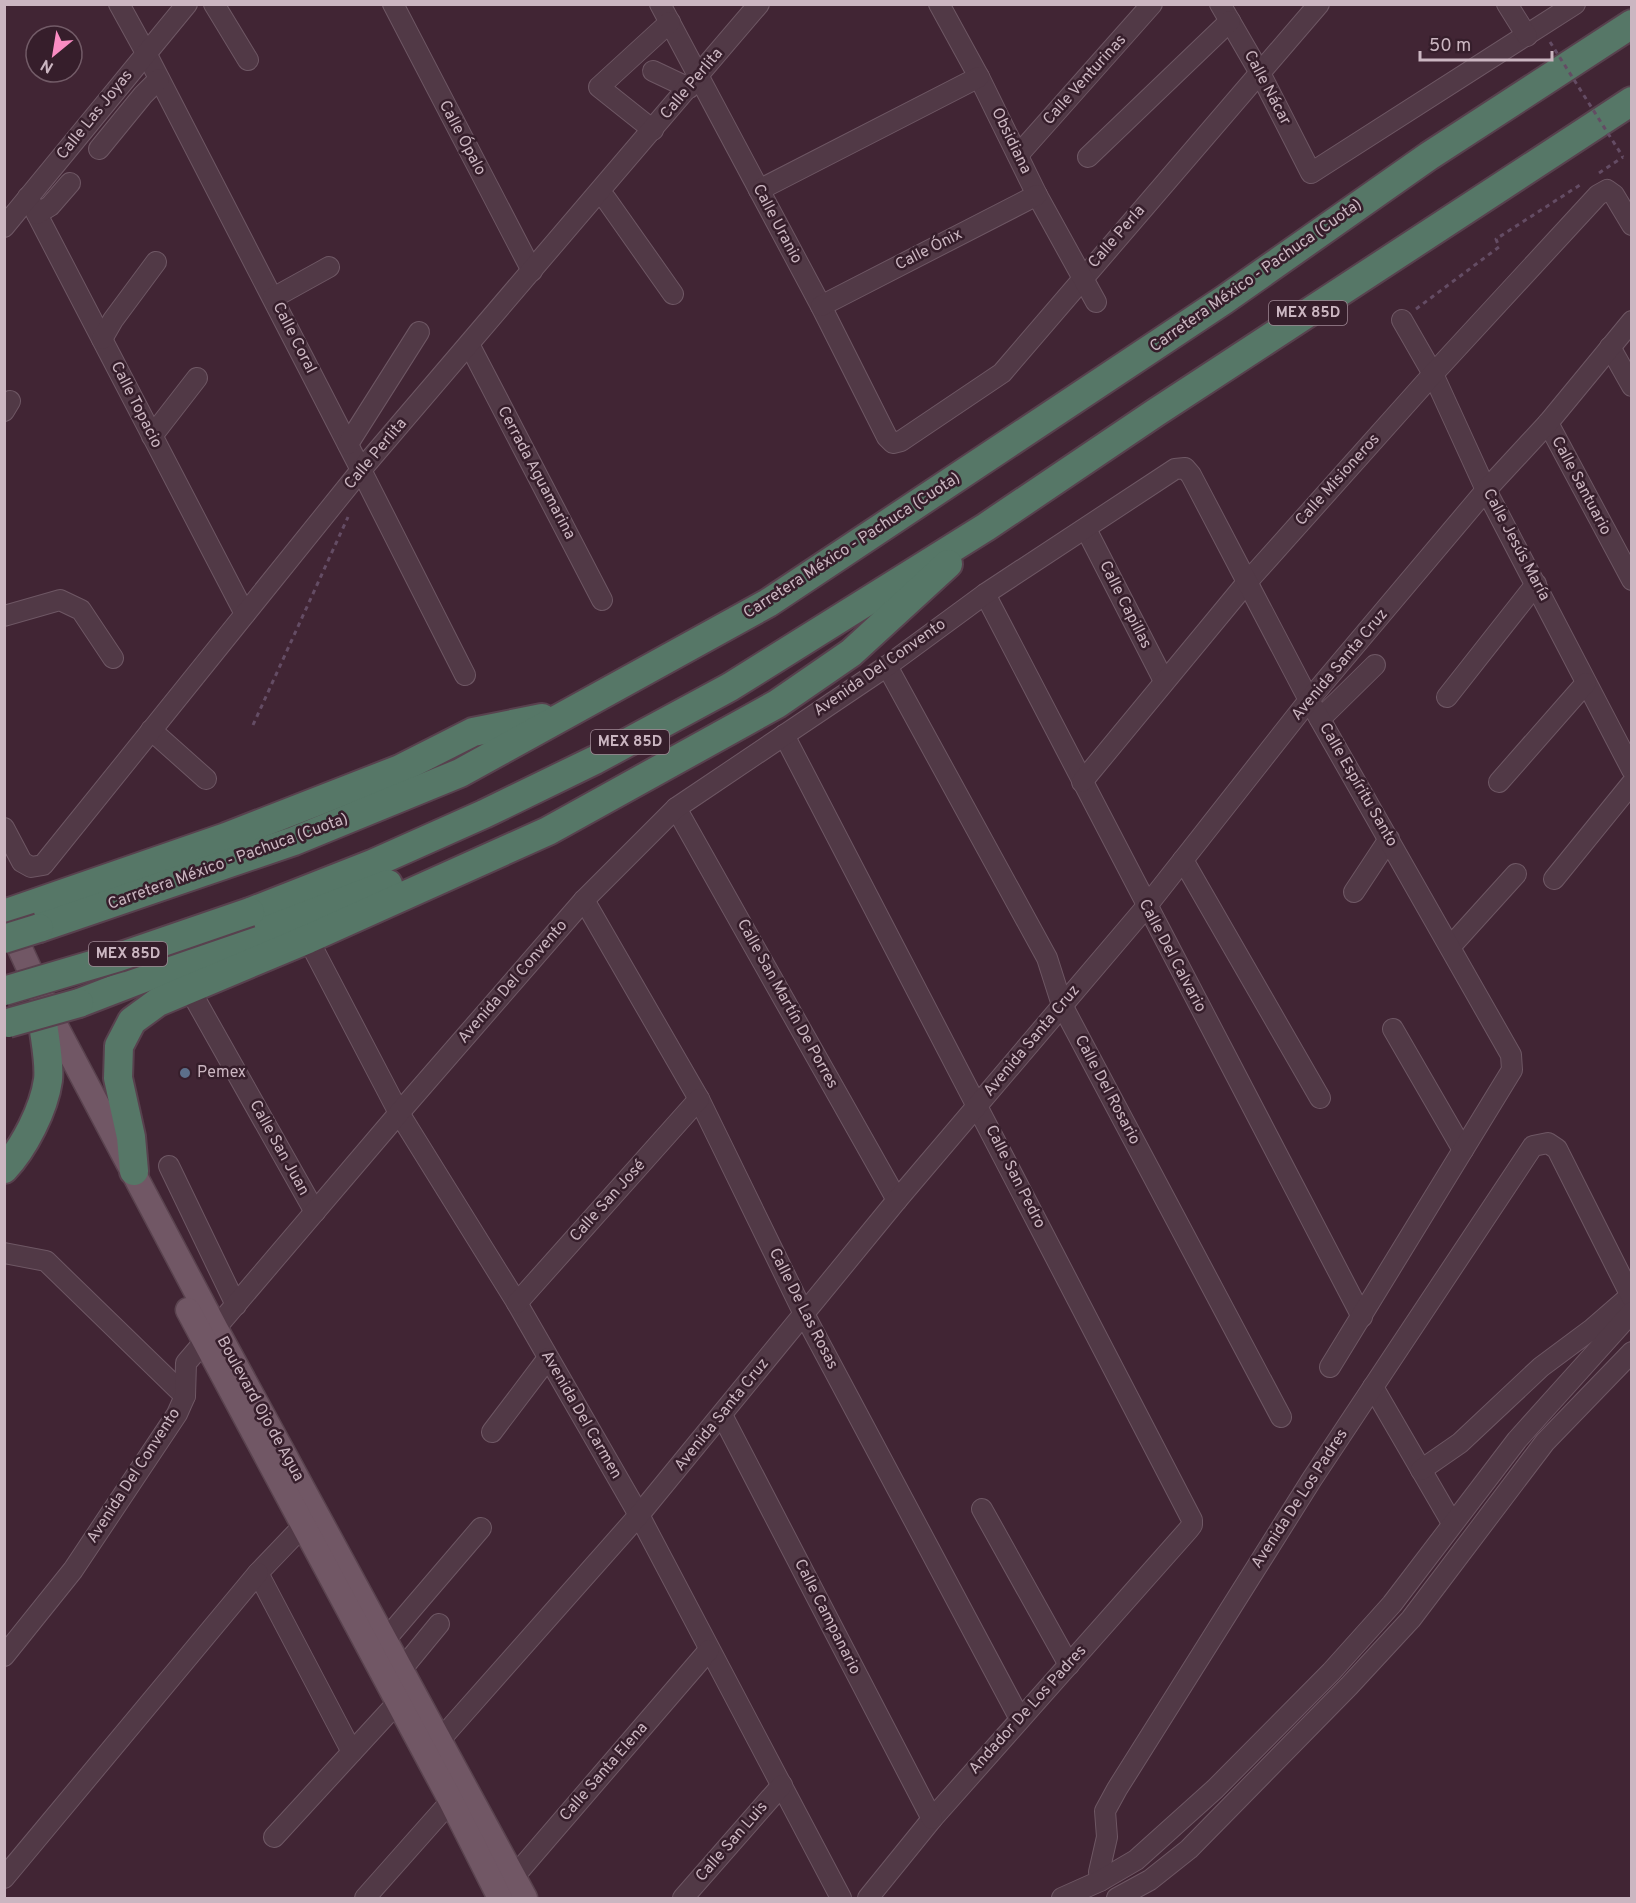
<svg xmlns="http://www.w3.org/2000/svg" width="1636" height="1903" font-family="Overpass,sans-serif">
<rect width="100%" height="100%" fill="#412534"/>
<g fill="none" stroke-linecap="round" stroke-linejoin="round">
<g stroke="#6e5764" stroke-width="22">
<g id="minor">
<polyline points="119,4 146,53 361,470 465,675"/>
<polyline points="214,4 248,60"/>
<polyline points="393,4 532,271"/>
<polyline points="660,4 821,306 887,437 893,443 901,441 1002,373 1319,4"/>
<polyline points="939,4 979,77 1037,195 1096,302"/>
<polyline points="1220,4 1260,73 1311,173 1575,4"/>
<polyline points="1507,4 1527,36"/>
<polyline points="653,71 689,88"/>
<polyline points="653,130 599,87 670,22"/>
<polyline points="99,149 143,95 159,79"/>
<polyline points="1018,155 1152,4"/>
<polyline points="1088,157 1230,21"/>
<polyline points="759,190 979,77"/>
<polyline points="599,193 606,199 673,294"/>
<polyline points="28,197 245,614"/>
<polyline points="37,214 50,206 70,183"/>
<polyline points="4,227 187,4"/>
<polyline points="273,298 329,267"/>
<polyline points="821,306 1037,195"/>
<polyline points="1402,320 1433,374 1486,490 1632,770"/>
<polyline points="102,339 113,320 156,262"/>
<polyline points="470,346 602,600"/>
<polyline points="1610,347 1632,386"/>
<polyline points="4,411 10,401"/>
<polyline points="1548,423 1632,580"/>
<polyline points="152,436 197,378"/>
<polyline points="348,444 419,332"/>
<polyline points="1086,529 1164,681"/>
<polyline points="985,594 1362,1317"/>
<polyline points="4,616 60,600 81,610 113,658"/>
<polyline points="887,666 1047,958 1062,1005 1281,1417"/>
<polyline points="1447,697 1536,584"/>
<polyline points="1320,719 1375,665"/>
<polyline points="151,730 206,779"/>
<polyline points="784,735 1192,1520 1192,1525 1189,1529 932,1819 868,1898"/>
<polyline points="1082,782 1248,581 1433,374 1598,195 1607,190 1614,195 1632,225"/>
<polyline points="1499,782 1586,683"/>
<polyline points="676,808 897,1200"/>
<polyline points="4,828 22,862 31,867 43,865 361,470 759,4"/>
<polyline points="1183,860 1320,1098"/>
<polyline points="1554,879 1632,783"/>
<polyline points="1354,892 1389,839"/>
<polyline points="584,900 699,1099 804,1314 1020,1719"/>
<polyline points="308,939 399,1113 517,1303 639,1515 841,1898"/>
<polyline points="1450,947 1516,874"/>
<polyline points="190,990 315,1212"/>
<polyline points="1393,1029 1463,1150"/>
<polyline points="169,1166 236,1305"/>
<polyline points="4,1253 46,1261 185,1396"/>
<polyline points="517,1303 699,1099"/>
<polyline points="1373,1387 1452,1523"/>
<polyline points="722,1415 932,1819"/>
<polyline points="492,1432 548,1358"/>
<polyline points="1421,1470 1460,1443 1541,1367 1592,1329 1630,1296"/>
<polyline points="982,1509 1069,1665"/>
<polyline points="303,1526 258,1573 352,1752"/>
<polyline points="386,1639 481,1528"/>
<polyline points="4,1656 73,1570 177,1414 185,1396 186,1363 399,1113 584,900 676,808 887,666 985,594 1175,469 1185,468 1191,475 1309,700 1511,1055 1512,1070 1330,1367"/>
<polyline points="402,1669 439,1624"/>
<polyline points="431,1750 639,1515 897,1200 1146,907 1309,700 1486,490 1548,423 1632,321"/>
<polyline points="274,1837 398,1702"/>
<polyline points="4,1878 258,1573"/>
<polyline points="1100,1881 1099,1872 1107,1837 1105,1811 1117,1789 1312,1479 1533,1146 1548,1143 1557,1149 1632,1298"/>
<polyline points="506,1886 709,1650"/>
<polyline points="365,1898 459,1792"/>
<polyline points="683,1898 782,1785"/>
<polyline points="1062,1898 1100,1881 1136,1860 1215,1789 1331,1672 1392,1604 1517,1440 1632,1312"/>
<polyline points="1117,1898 1150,1880 1189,1849 1349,1686 1411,1619 1545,1442 1632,1352"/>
</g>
</g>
<g stroke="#5a434f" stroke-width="27">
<g id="major">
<polyline points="7,920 52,1019 216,1329 525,1898"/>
<polyline points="188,1310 451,1801 500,1898"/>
</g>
</g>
<g stroke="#58414e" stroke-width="32">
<g id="highway">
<polyline points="250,912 372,864 484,814 595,760 730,687 986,527 1155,413 1632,101"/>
<polyline points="4,914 226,837 400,769 473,732 542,718"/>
<polyline points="39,928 294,841 460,773 768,603 1224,300 1429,156 1632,24"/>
<polyline points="79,1003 388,884"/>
<path d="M4 1169C24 1148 44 1109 48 1080 50 1064 45 1040 43 1023"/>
<polyline points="134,1171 131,1137 118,1078 119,1046 132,1021 158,1002 308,939 548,831 777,704 851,653 948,564"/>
</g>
</g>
<g stroke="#644c64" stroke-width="3" stroke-dasharray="4.5 4.5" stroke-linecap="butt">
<polyline points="1599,173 1623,157"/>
<polyline points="1416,309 1499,247 1496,239 1583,183"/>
<polyline points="253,725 348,517"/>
</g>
<use href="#minor" stroke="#513946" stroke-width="20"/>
<use href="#major" stroke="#715765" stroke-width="24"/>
<use href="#highway" stroke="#567767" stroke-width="28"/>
<g stroke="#58414e" stroke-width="32" stroke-linecap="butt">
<g id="highway-bridge">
<polyline points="4,939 39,928"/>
<polyline points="4,991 119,957 250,912"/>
<polyline points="8,1023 79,1003"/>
</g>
</g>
<polyline stroke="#644c64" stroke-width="3" stroke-dasharray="4.5 4.5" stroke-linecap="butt" points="1550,42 1623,157"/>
<use href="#highway-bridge" stroke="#567767" stroke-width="28"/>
</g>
<circle fill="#5c6f8a" stroke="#361e2b" stroke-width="2" cx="185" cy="1073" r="6"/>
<g text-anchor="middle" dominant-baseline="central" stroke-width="5" stroke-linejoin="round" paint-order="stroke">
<g fill="#361e2b" stroke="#9e8894" stroke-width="1.5">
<rect x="1269" y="301" width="78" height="24" rx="4.5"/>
<rect x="591" y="730" width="78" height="24" rx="4.5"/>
<rect x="89" y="942" width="78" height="24" rx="4.5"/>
</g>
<g font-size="15" font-weight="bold" fill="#cbb6c1">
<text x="1308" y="313">MEX 85D</text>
<text x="630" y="742">MEX 85D</text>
<text x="128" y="954">MEX 85D</text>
</g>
<g font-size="16" fill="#cbb6c1" stroke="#361e2b">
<text transform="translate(1085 80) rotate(-48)">Calle Venturinas</text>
<text transform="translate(692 84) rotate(-50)">Calle Perlita</text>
<text transform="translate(1267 88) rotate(62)">Calle Nácar</text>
<text transform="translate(95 115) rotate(-51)">Calle Las Joyas</text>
<text transform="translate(462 138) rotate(62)">Calle Ópalo</text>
<text transform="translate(1011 141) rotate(64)">Obsidiana</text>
<text transform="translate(777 224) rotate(62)">Calle Uranio</text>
<text transform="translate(1117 237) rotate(-49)">Calle Perla</text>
<text transform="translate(929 250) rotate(-27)">Calle Ónix</text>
<text transform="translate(1256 276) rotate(-35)">Carretera México - Pachuca (Cuota)</text>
<text transform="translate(294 338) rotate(63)">Calle Coral</text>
<text transform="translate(136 405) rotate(63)">Calle Topacio</text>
<text transform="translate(376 454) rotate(-50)">Calle Perlita</text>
<text transform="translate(536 473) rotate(62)">Cerrada Aguamarina</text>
<text transform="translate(1338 480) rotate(-48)">Calle Misioneros</text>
<text transform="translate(1581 486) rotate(62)">Calle Santuario</text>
<text transform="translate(1516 545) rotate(62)">Calle Jesús María</text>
<text transform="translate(852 546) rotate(-33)">Carretera México - Pachuca (Cuota)</text>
<text transform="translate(1125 605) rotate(63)">Calle Capillas</text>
<text transform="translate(1340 665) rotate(-50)">Avenida Santa Cruz</text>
<text transform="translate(880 668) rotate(-35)">Avenida Del Convento</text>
<text transform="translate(1358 785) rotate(60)">Calle Espíritu Santo</text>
<text transform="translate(228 862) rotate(-20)">Carretera México - Pachuca (Cuota)</text>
<text transform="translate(1172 956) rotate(62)">Calle Del Calvario</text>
<text transform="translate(513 982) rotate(-49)">Avenida Del Convento</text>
<text transform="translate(787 1004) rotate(61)">Calle San Martín De Porres</text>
<text transform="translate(1032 1041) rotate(-50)">Avenida Santa Cruz</text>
<text transform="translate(1107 1090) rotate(62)">Calle Del Rosario</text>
<text transform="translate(279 1148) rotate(61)">Calle San Juan</text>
<text transform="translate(1015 1177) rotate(63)">Calle San Pedro</text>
<text transform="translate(608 1201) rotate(-48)">Calle San José</text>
<text transform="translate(803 1309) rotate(63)">Calle De Las Rosas</text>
<text transform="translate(260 1409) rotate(61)">Boulevard Ojo de Agua</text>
<text transform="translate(581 1415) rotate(60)">Avenida Del Carmen</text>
<text transform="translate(722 1415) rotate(-51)">Avenida Santa Cruz</text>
<text transform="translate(134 1476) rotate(-57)">Avenida Del Convento</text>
<text transform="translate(1300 1499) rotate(-57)">Avenida De Los Padres</text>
<text transform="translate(827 1617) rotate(63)">Calle Campanario</text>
<text transform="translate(1028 1710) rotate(-48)">Andador De Los Padres</text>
<text transform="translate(604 1772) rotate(-49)">Calle Santa Elena</text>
<text transform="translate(732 1842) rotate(-49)">Calle San Luis</text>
</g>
<g font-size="16" fill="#cbb6c1" stroke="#361e2b" text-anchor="start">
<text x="197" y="1073">Pemex</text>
</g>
</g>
<rect width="1636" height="1903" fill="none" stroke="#cbb6c1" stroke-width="12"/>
<g transform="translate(54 54) rotate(210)"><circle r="28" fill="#361e2b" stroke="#725b67" stroke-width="1.5"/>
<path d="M0-4.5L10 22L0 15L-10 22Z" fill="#fb8cc3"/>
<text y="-9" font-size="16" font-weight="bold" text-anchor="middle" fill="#cbb6c1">N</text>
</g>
<path d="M1420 51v9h132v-9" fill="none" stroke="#cbb6c1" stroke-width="3"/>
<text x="1429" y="51" font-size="18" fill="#cbb6c1" stroke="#361e2b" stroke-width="4.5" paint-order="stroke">50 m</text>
</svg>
